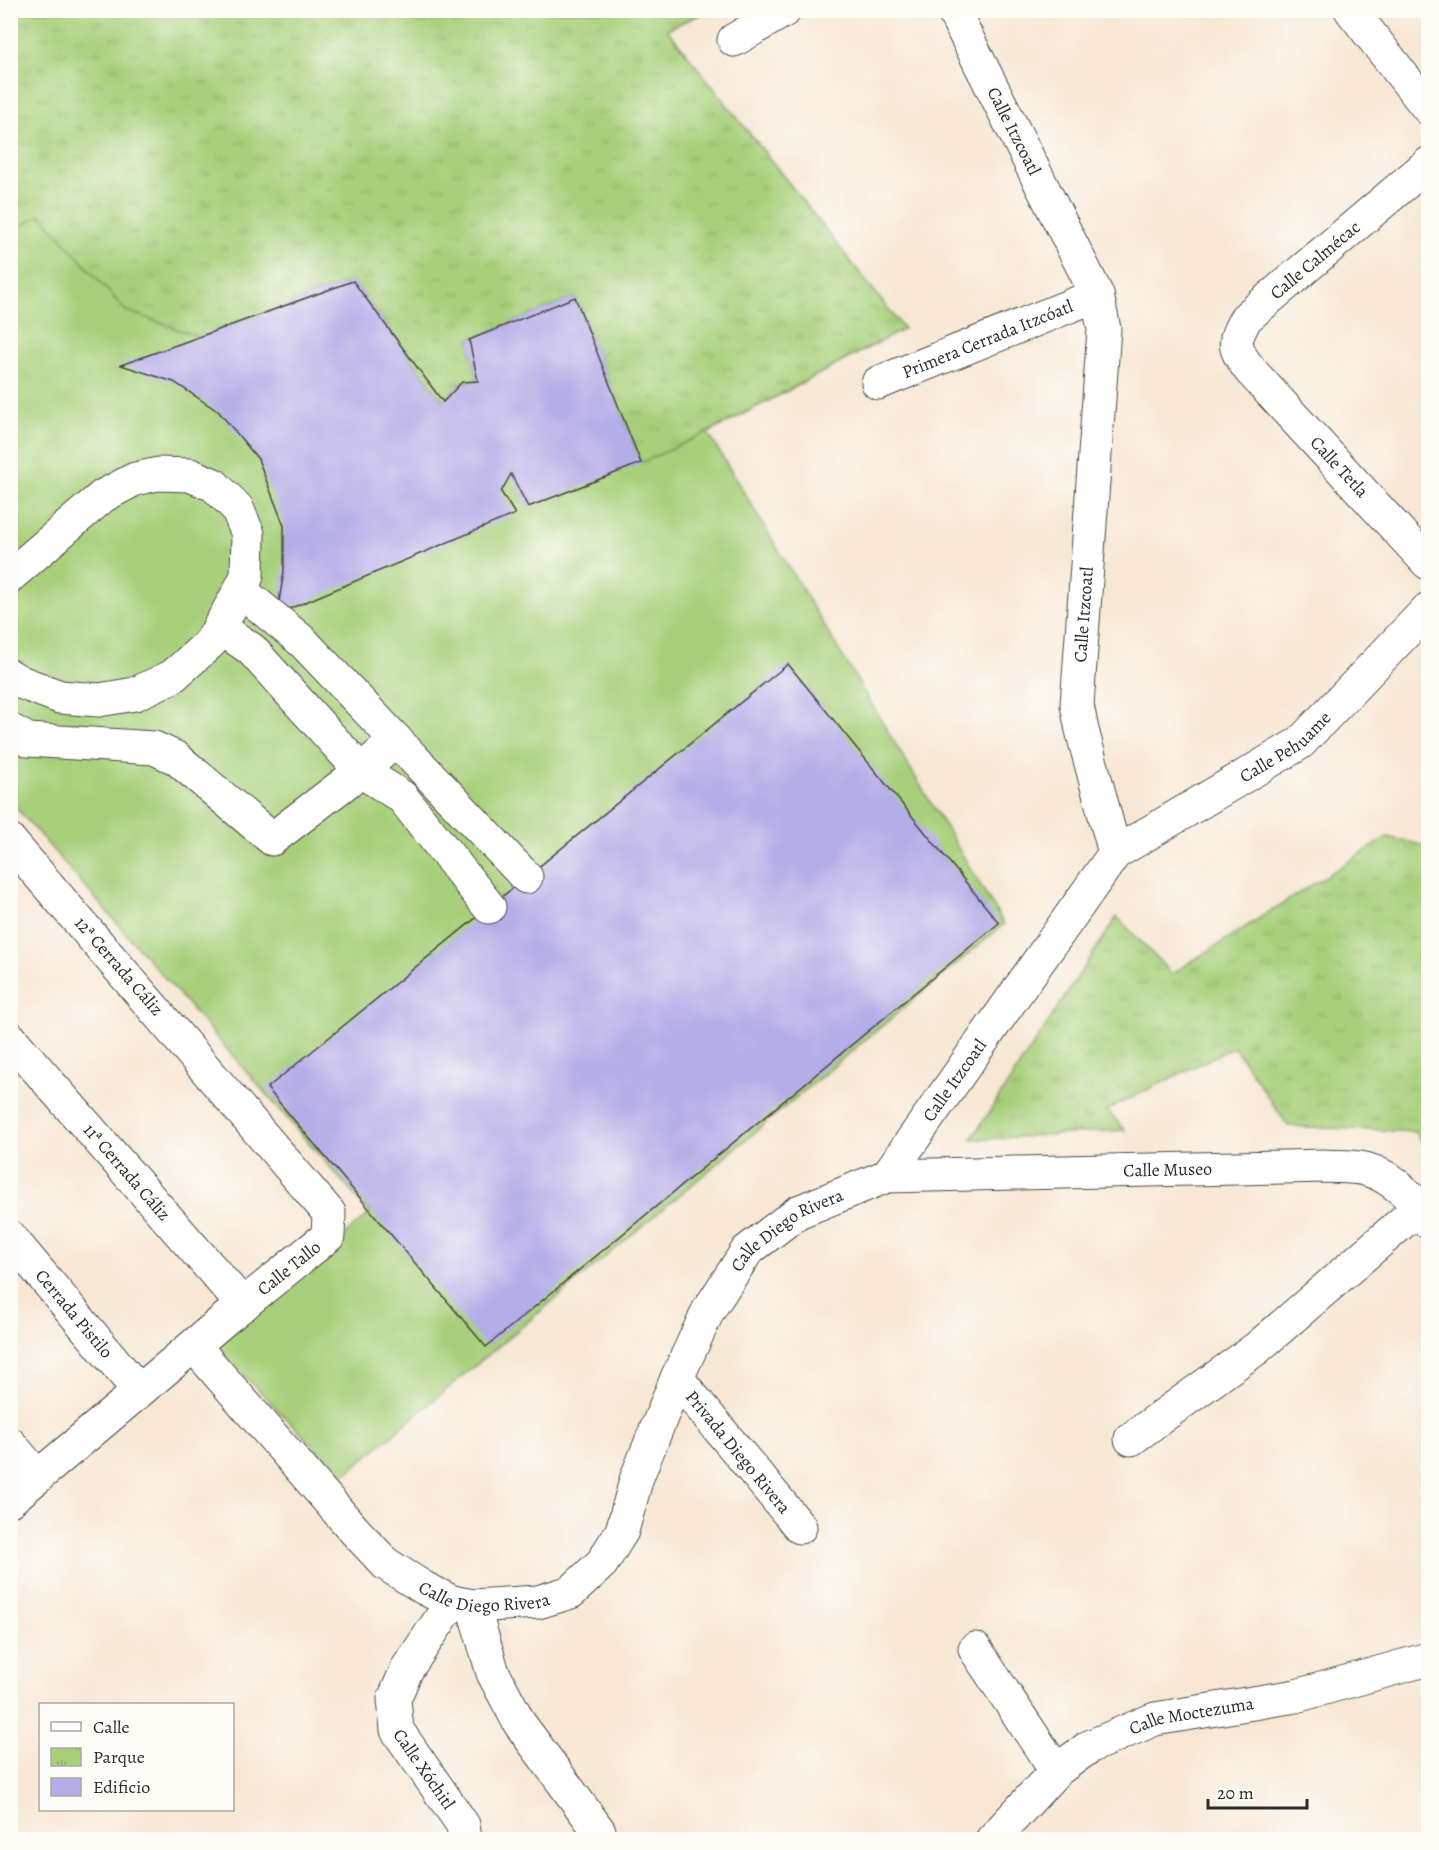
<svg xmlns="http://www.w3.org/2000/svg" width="1439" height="1850" font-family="Alegreya,serif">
<defs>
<pattern id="park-tufts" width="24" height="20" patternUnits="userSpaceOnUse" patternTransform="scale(1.5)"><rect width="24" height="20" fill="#a8d07b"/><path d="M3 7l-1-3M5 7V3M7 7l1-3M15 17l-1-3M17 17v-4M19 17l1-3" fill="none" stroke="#91b36a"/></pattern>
</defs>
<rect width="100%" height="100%" fill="#fdfcf7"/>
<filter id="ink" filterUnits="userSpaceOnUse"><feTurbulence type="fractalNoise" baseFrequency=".0167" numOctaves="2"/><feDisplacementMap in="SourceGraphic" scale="12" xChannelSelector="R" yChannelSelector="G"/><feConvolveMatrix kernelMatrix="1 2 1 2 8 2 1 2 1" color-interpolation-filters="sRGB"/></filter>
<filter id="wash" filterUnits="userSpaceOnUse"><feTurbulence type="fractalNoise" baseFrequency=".008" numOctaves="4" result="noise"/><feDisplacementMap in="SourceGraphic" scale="24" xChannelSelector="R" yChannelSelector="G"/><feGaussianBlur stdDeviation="1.35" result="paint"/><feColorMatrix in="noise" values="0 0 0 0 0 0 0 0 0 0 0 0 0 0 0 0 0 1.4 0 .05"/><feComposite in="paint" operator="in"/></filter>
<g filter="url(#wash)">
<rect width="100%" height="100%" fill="#f8e7d4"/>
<polygon fill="#a8d07b" stroke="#6a7e53" stroke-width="1.5" points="10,11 708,11 667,29 904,329 708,433 1004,924 343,1476 215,1346 370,1213 11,802"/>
<g fill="url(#park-tufts)" stroke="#6a7e53" stroke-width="1.5">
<polygon points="11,11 708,11 667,29 904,329 708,432 641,463 575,297 469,340 478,381 462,382 443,402 353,281 199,337 125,310 41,215 11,231"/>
<polygon points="1387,837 1428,846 1428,1153 1416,1132 1288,1126 1234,1047 1107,1110 1125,1130 971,1140 1117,917 1172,974"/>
</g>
<g id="blocks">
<g fill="#b5ade8">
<polygon points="353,281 443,402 462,382 478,381 469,340 575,297 641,463 528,507 511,474 501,492 515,514 277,614 284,571 284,526 258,459 219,412 174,382 121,365"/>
<polygon points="788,664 999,923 486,1347 267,1088"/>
</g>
</g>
</g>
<g filter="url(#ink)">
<use href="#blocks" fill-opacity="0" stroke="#4a4744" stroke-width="1.5"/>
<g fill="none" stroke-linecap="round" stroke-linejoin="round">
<g stroke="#4a4744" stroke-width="35">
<g id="minor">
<polyline points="1351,10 1428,108"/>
<polyline points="734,40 785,10"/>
<path id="s1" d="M1428 164 1246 318C1232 343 1233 347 1250 370L1428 563"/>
<path id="s2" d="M878 383 1097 295"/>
<polyline points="10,576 103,496 135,479 158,474 190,475 214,485 237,508 248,534 247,576 240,590 211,642 173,676 135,694 99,700 60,697 20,682 10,676"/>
<polyline points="240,590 303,642 526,877"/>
<polyline points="219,627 251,649 361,771 402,797 489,907"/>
<polyline points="10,730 28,740 154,748 176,758 272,839 361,771 396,740"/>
<polyline points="10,841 329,1213 328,1236 225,1319 10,1500"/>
<path id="s3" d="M1115 853 1300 743 1428 609"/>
<polyline points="10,1038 243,1305"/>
<path id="s4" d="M887 1176 1115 853 1082 730 1077 705 1104 329 1097 295 953 10"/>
<path id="s5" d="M10 1237 139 1391"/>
<path id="s6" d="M194 1346 355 1531 386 1564 424 1588 452 1602 473 1606 538 1602 571 1592 602 1563 622 1531 637 1477 677 1378 708 1311 747 1251 798 1212 887 1176 1324 1166C1337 1167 1352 1166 1365 1169 1392 1176 1415 1199 1428 1222"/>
<path id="s7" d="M677 1378 800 1527"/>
<polyline points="1131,1439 1257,1348 1420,1207"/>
<polyline points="10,1444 38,1477"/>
<path id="s8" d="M452 1602 407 1669 394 1699 397 1730 463 1825 465 1840"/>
<polyline points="473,1606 493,1673 520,1724 599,1831"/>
<polyline points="975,1649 1056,1771"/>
<path id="s9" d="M992 1840 1056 1771 1089 1747 1155 1719 1296 1696 1428 1659"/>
</g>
</g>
<use href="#minor" stroke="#fff" stroke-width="33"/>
</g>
</g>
<g text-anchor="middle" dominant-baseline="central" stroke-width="4.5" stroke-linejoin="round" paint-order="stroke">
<g font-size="18" fill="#2b2b2b" stroke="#fdfcf7">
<text transform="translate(1014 131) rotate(63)">Calle Itzcoatl</text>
<text transform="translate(1315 260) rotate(-40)">Calle Calmécac</text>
<text stroke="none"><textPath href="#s2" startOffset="118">Primera Cerrada Itzcóatl</textPath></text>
<text stroke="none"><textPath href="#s1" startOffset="428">Calle Tetla</textPath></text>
<text stroke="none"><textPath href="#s4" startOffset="639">Calle Itzcoatl</textPath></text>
<text stroke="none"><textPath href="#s3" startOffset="201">Calle Pehuame</textPath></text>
<text transform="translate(119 966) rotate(49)">12ª Cerrada Cáliz</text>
<text stroke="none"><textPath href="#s4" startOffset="117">Calle Itzcoatl</textPath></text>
<text stroke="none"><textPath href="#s6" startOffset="1317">Calle Museo</textPath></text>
<text transform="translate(127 1172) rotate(49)">11ª Cerrada Cáliz</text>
<text stroke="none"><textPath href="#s6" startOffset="921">Calle Diego Rivera</textPath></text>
<text transform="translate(289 1268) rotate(-39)">Calle Tallo</text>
<text stroke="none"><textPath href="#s5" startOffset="100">Cerrada Pistilo</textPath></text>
<text stroke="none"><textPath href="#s7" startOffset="96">Privada Diego Rivera</textPath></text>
<text stroke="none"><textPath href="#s6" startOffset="398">Calle Diego Rivera</textPath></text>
<text stroke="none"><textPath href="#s9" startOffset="243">Calle Moctezuma</textPath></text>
<text stroke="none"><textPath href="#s8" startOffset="192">Calle Xóchitl</textPath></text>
</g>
</g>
<rect width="1439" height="1850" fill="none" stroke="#fdfcf7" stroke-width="36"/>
<rect x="39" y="1703" width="195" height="108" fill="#fdfcf7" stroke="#a9a8a5" stroke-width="1.5"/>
<rect x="51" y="1722" width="30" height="9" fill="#ffffff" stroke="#a9a8a5" stroke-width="1.5"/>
<text x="93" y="1733" font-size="18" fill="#2b2b2b">Calle</text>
<rect x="51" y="1748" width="30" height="18" fill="url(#park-tufts)" stroke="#a9a8a5" stroke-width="1.5"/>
<text x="93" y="1763" font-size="18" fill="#2b2b2b">Parque</text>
<rect x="51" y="1778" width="30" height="18" fill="#b5ade8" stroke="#a9a8a5" stroke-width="1.5"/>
<text x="93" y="1793" font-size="18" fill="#2b2b2b">Edificio</text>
<path d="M1208 1799v9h99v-9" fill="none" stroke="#2b2b2b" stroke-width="3"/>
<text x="1217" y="1799" font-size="18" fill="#2b2b2b" stroke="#fdfcf7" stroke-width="4.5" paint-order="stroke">20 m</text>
</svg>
